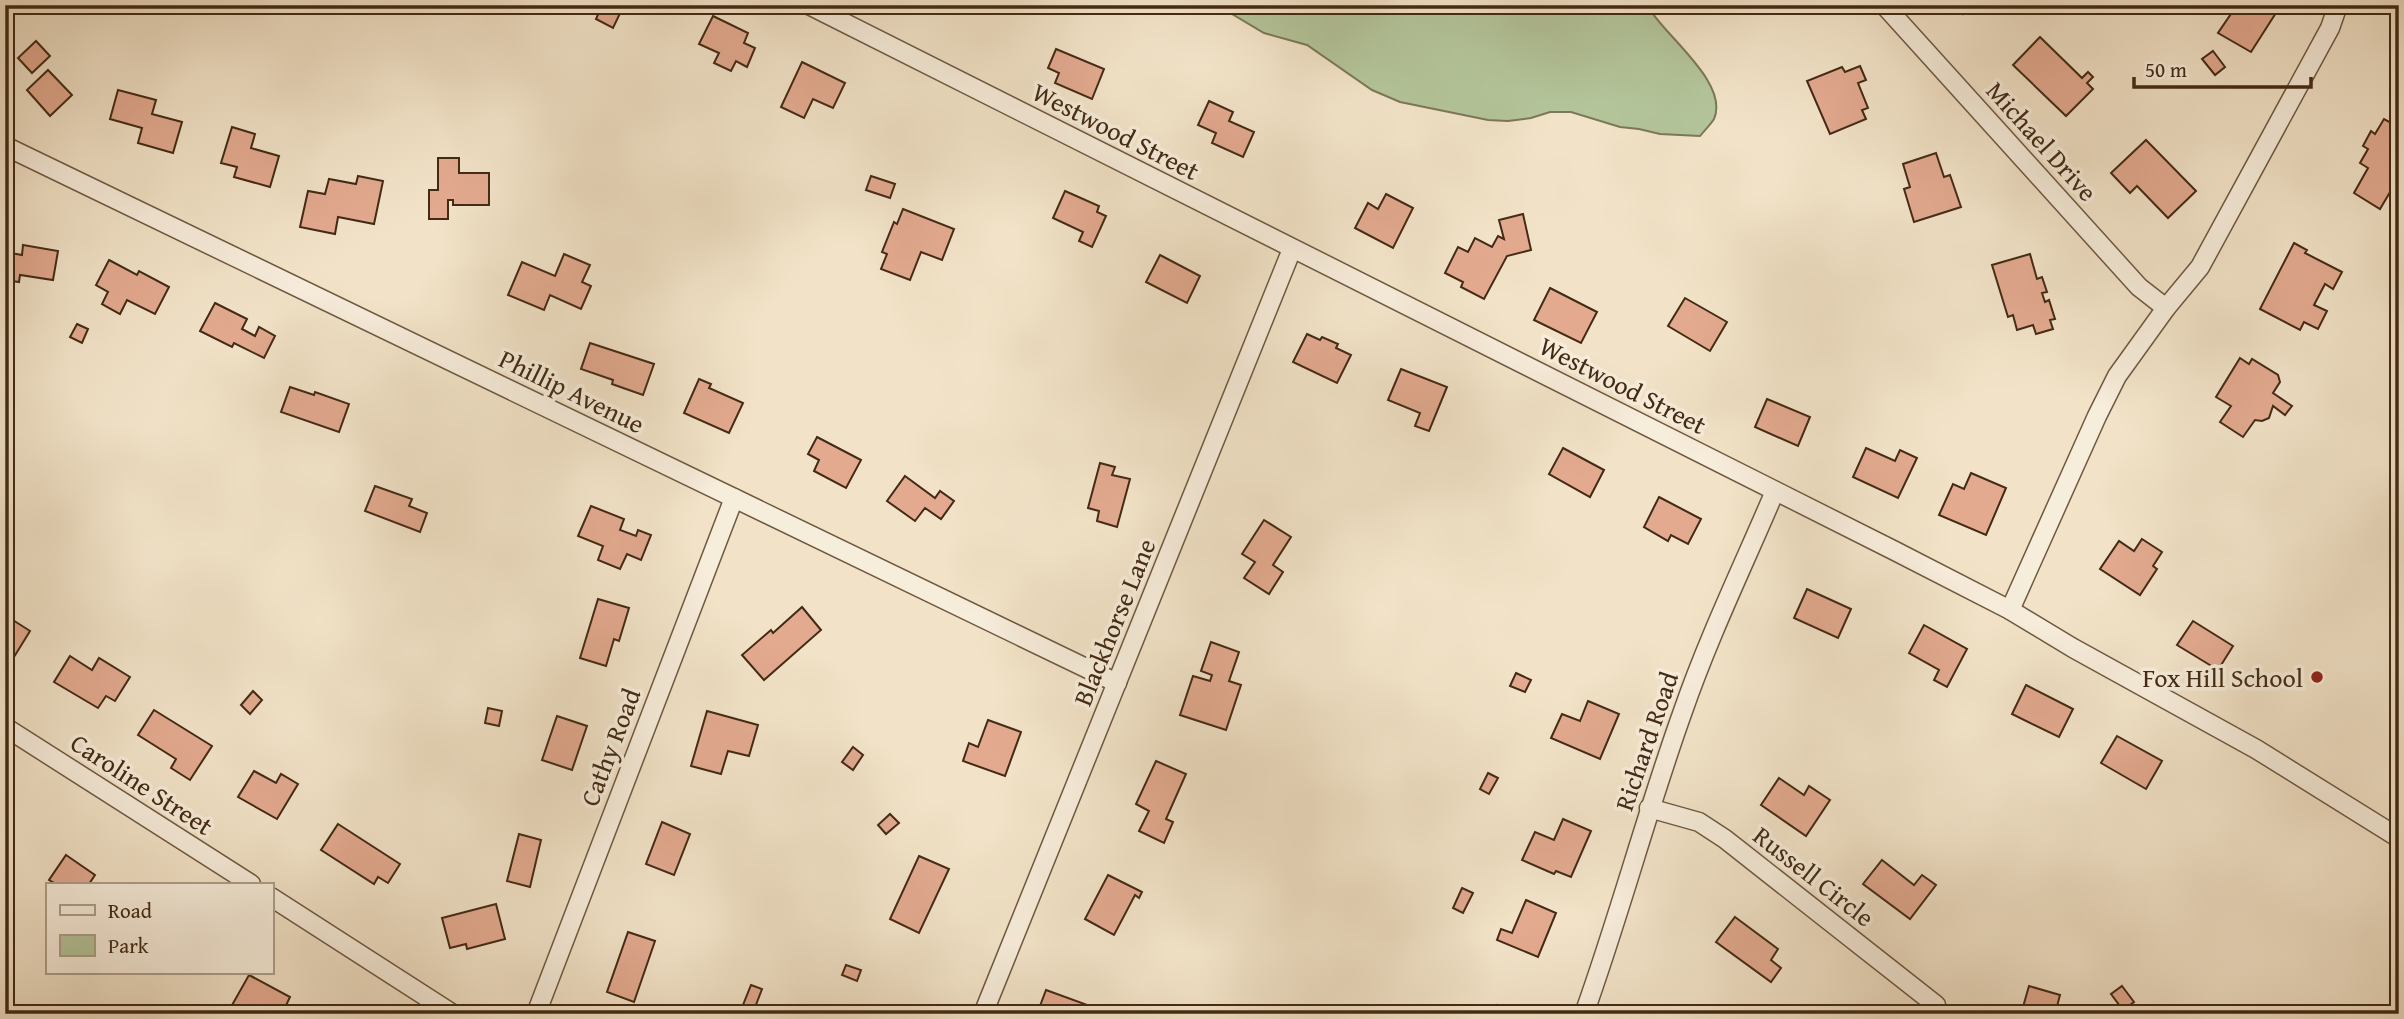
<svg xmlns="http://www.w3.org/2000/svg" width="2404" height="1019" font-family="'Gentium Book Plus',serif">
<rect width="100%" height="100%" fill="#f2e3c8"/>
<filter id="stains"><feTurbulence type="fractalNoise" baseFrequency=".00286" numOctaves="4"/><feColorMatrix values="0 0 0 0 .2 0 0 0 0 .09 0 0 0 0 .02 0 0 0 .5 -.17"/></filter>
<radialGradient id="worn" r=".72"><stop offset=".6" stop-color="#630" stop-opacity="0"/><stop offset="1" stop-color="#630" stop-opacity=".3"/></radialGradient>
<path fill="#b4c59b" stroke="#7c7858" stroke-width="2" d="M1217 5H1647C1662 34 1730 82 1714 119 1711 124 1704 131 1700 136L1660 134 1639 129 1620 127 1571 112H1550L1531 118 1508 121 1488 120 1400 102 1372 90 1307 45 1264 33Z"/>
<g fill="#e3aa90" stroke="#432a14" stroke-width="2">
<polygon points="602,5 624,5 613,28 596,19"/>
<polygon points="1956,5 1974,5 1963,14"/>
<polygon points="2237,5 2281,5 2251,52 2218,33"/>
<polygon points="713,16 748,33 744,43 755,48 747,67 736,61 731,71 714,63 719,53 699,44"/>
<polygon points="2040,37 2082,78 2088,72 2093,77 2087,83 2093,89 2066,116 2013,65"/>
<polygon points="36,41 50,56 32,73 18,58"/>
<polygon points="1056,49 1104,69 1092,99 1055,83 1059,73 1048,68"/>
<polygon points="2213,51 2225,67 2215,75 2202,59"/>
<polygon points="802,62 845,83 833,108 813,99 804,118 781,107"/>
<polygon points="1860,66 1866,80 1858,83 1868,108 1862,110 1866,119 1830,134 1807,81 1842,67 1845,72"/>
<polygon points="48,70 72,95 50,116 27,90"/>
<polygon points="118,90 156,100 152,114 182,122 173,153 138,143 142,128 110,119"/>
<polygon points="1209,101 1233,112 1229,121 1254,132 1243,157 1212,143 1216,133 1198,125"/>
<polygon points="2399,118 2399,177 2380,209 2354,193 2368,168 2360,163 2368,149 2363,146 2371,131 2375,134 2384,119 2395,125"/>
<polygon points="232,127 255,134 251,148 279,156 270,187 234,177 237,167 221,163"/>
<polygon points="2146,140 2196,191 2168,218 2137,186 2130,193 2111,173"/>
<polygon points="1936,153 1944,177 1950,175 1961,207 1914,222 1904,189 1910,187 1903,164"/>
<polygon points="438,158 459,158 459,173 489,173 489,205 453,205 453,200 448,200 448,219 429,219 429,190 438,190"/>
<polygon points="358,176 383,181 374,224 338,217 335,234 300,227 308,191 325,194 329,179 356,184"/>
<polygon points="871,176 895,184 890,198 866,190"/>
<polygon points="1065,191 1099,206 1097,212 1106,216 1092,247 1079,241 1083,232 1053,218"/>
<polygon points="1386,194 1413,208 1393,248 1355,228 1368,203 1378,209"/>
<polygon points="903,209 954,229 942,260 921,252 910,280 881,269 887,254 882,252 894,222 897,224"/>
<polygon points="1523,214 1531,250 1507,256 1484,299 1461,287 1463,282 1445,273 1458,247 1468,252 1475,238 1492,247 1498,236 1504,239 1499,220"/>
<polygon points="2294,243 2307,250 2305,253 2342,272 2333,289 2325,284 2314,305 2327,311 2318,329 2304,322 2300,330 2260,309"/>
<polygon points="23,245 58,251 53,280 20,275 19,282 5,280 5,252 22,255"/>
<polygon points="564,254 590,265 582,282 591,286 581,309 550,295 544,310 508,295 522,262 555,276"/>
<polygon points="2030,254 2037,279 2042,277 2047,292 2042,293 2045,302 2049,300 2055,319 2050,320 2053,329 2036,334 2033,325 2017,330 2013,315 2008,317 1992,265"/>
<polygon points="1160,255 1200,276 1187,303 1146,282"/>
<polygon points="109,260 137,275 139,271 169,287 155,314 127,300 120,314 102,304 108,292 96,285"/>
<polygon points="1550,288 1597,312 1581,343 1534,320"/>
<polygon points="1685,298 1727,322 1710,351 1668,326"/>
<polygon points="215,303 247,319 242,329 255,336 259,327 275,336 264,358 234,343 232,347 200,331"/>
<polygon points="77,324 88,329 82,343 70,337"/>
<polygon points="1307,334 1320,340 1322,337 1338,344 1336,348 1351,355 1337,383 1293,362"/>
<polygon points="590,343 654,364 643,395 612,384 613,380 581,369"/>
<polygon points="2240,358 2249,364 2252,359 2278,375 2280,382 2273,393 2292,406 2285,415 2273,406 2269,418 2262,421 2255,420 2243,437 2220,422 2231,406 2216,397"/>
<polygon points="1401,369 1447,387 1429,431 1415,426 1420,413 1388,400"/>
<polygon points="699,379 711,384 709,388 743,403 729,433 684,413"/>
<polygon points="290,387 314,395 315,392 349,404 339,432 281,412"/>
<polygon points="1767,399 1810,417 1798,446 1755,427"/>
<polygon points="817,437 861,460 846,488 814,471 819,460 808,454"/>
<polygon points="1563,448 1604,470 1590,497 1549,474"/>
<polygon points="1866,448 1895,461 1900,450 1917,458 1898,498 1853,477"/>
<polygon points="1100,463 1115,467 1112,475 1130,479 1117,527 1097,521 1099,511 1088,508"/>
<polygon points="1971,473 2006,488 1986,535 1939,515 1953,484 1964,489"/>
<polygon points="905,476 935,498 940,491 954,501 941,519 925,508 915,521 887,501"/>
<polygon points="375,486 412,499 409,506 427,513 420,532 365,511"/>
<polygon points="1659,497 1701,519 1688,544 1671,535 1668,541 1644,527"/>
<polygon points="591,506 624,519 620,530 636,536 638,530 651,535 641,560 627,554 620,569 598,560 603,546 578,536"/>
<polygon points="1264,520 1291,537 1273,565 1283,572 1269,594 1244,578 1255,562 1242,554"/>
<polygon points="2142,539 2162,552 2153,566 2157,569 2140,595 2100,569 2119,541 2134,551"/>
<polygon points="1807,589 1851,609 1838,638 1794,618"/>
<polygon points="598,599 629,608 619,641 614,639 606,666 580,658"/>
<polygon points="802,607 821,630 764,680 742,655 771,630 773,633"/>
<polygon points="5,615 30,631 14,657 5,652"/>
<polygon points="2193,621 2233,646 2218,670 2177,645"/>
<polygon points="1924,625 1967,649 1947,687 1934,680 1939,670 1909,653"/>
<polygon points="1211,642 1239,652 1229,681 1241,685 1226,730 1180,715 1193,676 1210,681 1212,675 1201,671"/>
<polygon points="70,656 92,670 99,658 130,677 115,701 106,696 98,708 54,682"/>
<polygon points="1516,673 1531,680 1525,692 1510,686"/>
<polygon points="2026,685 2073,709 2059,737 2012,714"/>
<polygon points="253,691 262,700 250,714 241,705"/>
<polygon points="1588,701 1619,714 1600,759 1551,738 1562,714 1580,721"/>
<polygon points="488,708 502,711 499,726 485,723"/>
<polygon points="154,710 212,746 190,780 171,768 176,759 138,735"/>
<polygon points="707,711 758,725 749,756 728,751 721,774 691,766"/>
<polygon points="557,716 587,726 572,770 542,760"/>
<polygon points="988,720 1021,732 1005,776 963,761 969,743 978,747"/>
<polygon points="2117,736 2162,761 2146,789 2101,763"/>
<polygon points="853,747 863,755 853,770 842,762"/>
<polygon points="1156,761 1186,774 1166,819 1173,822 1164,843 1139,831 1149,811 1136,804"/>
<polygon points="254,771 276,783 281,774 298,784 277,819 238,797"/>
<polygon points="1488,773 1498,778 1489,794 1480,789"/>
<polygon points="1779,778 1804,795 1809,786 1830,800 1806,836 1761,805"/>
<polygon points="890,814 899,823 886,834 878,825"/>
<polygon points="1563,819 1591,831 1571,877 1556,871 1554,874 1522,860 1535,832 1554,840"/>
<polygon points="662,822 690,834 674,875 646,864"/>
<polygon points="338,824 400,864 388,883 378,877 374,884 321,850"/>
<polygon points="519,834 541,840 530,887 507,881"/>
<polygon points="66,855 95,875 89,884 56,884 49,880"/>
<polygon points="919,856 949,869 919,933 890,919"/>
<polygon points="1882,860 1914,885 1922,875 1936,885 1910,919 1863,884"/>
<polygon points="1108,875 1142,892 1139,898 1135,895 1114,935 1085,919"/>
<polygon points="1462,888 1473,893 1463,913 1453,908"/>
<polygon points="1526,900 1556,913 1538,957 1497,940 1501,929 1512,933"/>
<polygon points="496,904 505,939 467,949 466,944 450,948 442,918"/>
<polygon points="1735,917 1778,949 1771,960 1781,968 1771,982 1716,942"/>
<polygon points="628,932 655,941 634,1002 607,992"/>
<polygon points="846,965 861,970 857,981 842,975"/>
<polygon points="249,975 290,997 282,1014 265,1014 257,1010 255,1014 227,1014"/>
<polygon points="751,985 762,989 754,1010 743,1005"/>
<polygon points="2029,986 2060,995 2055,1014 2021,1014"/>
<polygon points="2122,986 2134,1002 2123,1010 2111,994"/>
<polygon points="1046,990 1093,1007 1091,1014 1037,1014"/>
<polygon points="1497,1005 1524,1014 1494,1014"/>
</g>
<g fill="none" stroke-linecap="round" stroke-linejoin="round">
<g stroke="#6f5841" stroke-width="21">
<g id="street">
<polyline points="809,5 1895,551 2010,610 2073,648 2256,749 2399,838"/>
<polyline points="1884,5 2139,287 2166,308"/>
<polyline points="5,146 1117,683"/>
<polyline points="2010,610 2097,416 2117,376 2166,308 2200,267 2330,28 2338,5"/>
<polyline points="5,727 251,884"/>
<polyline points="1649,808 1699,822 1725,839 1936,1005"/>
<polyline points="271,897 453,1014"/>
<polyline points="536,1014 734,498"/>
<polyline points="983,1014 1292,249"/>
<path d="M1584 1014C1620 914 1647 811 1683 711 1709 636 1744 564 1775 491"/>
</g>
</g>
<use href="#street" stroke="#f7eddb" stroke-width="18"/>
</g>
<circle fill="#8f2418" stroke="#f7eddb" stroke-width="2.5" cx="2317" cy="677" r="7"/>
<g text-anchor="middle" dominant-baseline="central" stroke-width="7" stroke-linejoin="round" paint-order="stroke">
<g font-size="26" fill="#432a14" stroke="#f7eddb">
<text transform="translate(1116 131) rotate(27)">Westwood Street</text>
<text transform="translate(2042 141) rotate(48)">Michael Drive</text>
<text transform="translate(1623 385) rotate(27)">Westwood Street</text>
<text transform="translate(572 391) rotate(26)">Phillip Avenue</text>
<text transform="translate(1114 622) rotate(-68)">Blackhorse Lane</text>
<text transform="translate(1646 741) rotate(-71)">Richard Road</text>
<text transform="translate(610 747) rotate(-69)">Cathy Road</text>
<text transform="translate(142 784) rotate(33)">Caroline Street</text>
<text transform="translate(1814 876) rotate(38)">Russell Circle</text>
</g>
<g font-size="26" fill="#432a14" stroke="#f7eddb" text-anchor="end">
<text x="2303" y="677">Fox Hill School</text>
</g>
</g>
<rect width="2404" height="1019" fill="none" stroke="#f2e3c8" stroke-width="28"/>
<rect x="7" y="7" width="2390" height="1005" fill="none" stroke="#432a14" stroke-width="3.5"/>
<rect x="14" y="14" width="2376" height="991" fill="none" stroke="#432a14" stroke-width="2"/>
<rect x="46" y="883" width="228" height="91" fill="#f7eddb" stroke="#af9f8b" stroke-width="2"/>
<rect x="60" y="905" width="35" height="10" fill="#f7eddb" stroke="#af9f8b" stroke-width="2"/>
<text x="108" y="918" font-size="21" fill="#432a14">Road</text>
<rect x="60" y="935" width="35" height="21" fill="#b4c59b" stroke="#af9f8b" stroke-width="2"/>
<text x="108" y="953" font-size="21" fill="#432a14">Park</text>
<path d="M2134 77v10h177v-10" fill="none" stroke="#432a14" stroke-width="3.5"/>
<text x="2145" y="77" font-size="21" fill="#432a14" stroke="#f7eddb" stroke-width="5" paint-order="stroke">50 m</text>
<rect width="100%" height="100%" filter="url(#stains)"/>
<rect width="100%" height="100%" fill="url(#worn)"/>
</svg>
